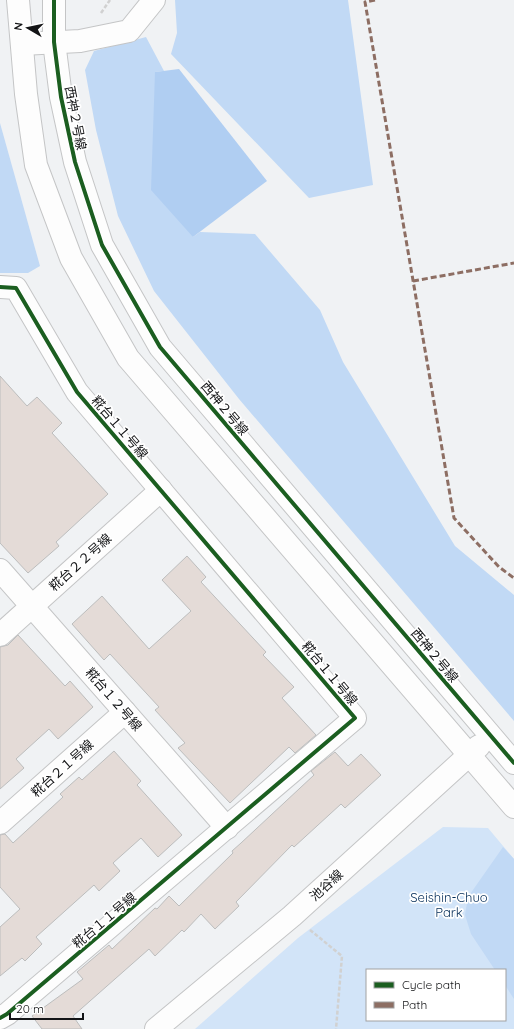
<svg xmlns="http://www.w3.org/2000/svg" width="514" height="1029" font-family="Quicksand,'Noto Sans JP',sans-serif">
<rect width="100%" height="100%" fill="#f0f2f4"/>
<path fill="#d2e4f8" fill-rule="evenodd" d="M443 827 488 828 514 859V1029H195L298 938ZM367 970H505V1020H367Z"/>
<g fill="#c1d9f5">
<polygon points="175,0 348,0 373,185 309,198 171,54 177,33"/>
<polygon points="146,37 164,71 155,72 193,237 200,232 255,234 320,310 343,362 455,546 514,595 514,721 239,399 154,291 118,216 96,130 85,70 94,51"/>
<polygon points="0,123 40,266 28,273 0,273"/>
<polygon points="503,847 514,859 514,999 505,985 505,970 495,970 471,934 465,915 468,897"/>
</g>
<polygon fill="#b0cef2" points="179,69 267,181 193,237 151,190 155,72"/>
<g fill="#e4dbd7" stroke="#bcbdbd">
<polygon points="0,376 27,406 37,397 62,423 52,433 108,494 56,542 59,546 28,573 0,543"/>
<polygon points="187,556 206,577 201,582 266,652 263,655 294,687 282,698 316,735 295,753 289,747 230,803 178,748 185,743 155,710 159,707 110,654 104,660 72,624 102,596 149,649 191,611 162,580"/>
<polygon points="18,635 65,686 70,681 93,707 58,739 49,729 16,759 24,768 0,789 0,647 8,645"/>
<polygon points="114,751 141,781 137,785 182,835 158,857 141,838 113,863 120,871 99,891 94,885 36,937 42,944 25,961 22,958 0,976 0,927 20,909 0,887 0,835 5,834 13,843 63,797 60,794 79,777 82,780"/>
<polygon points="335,752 348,766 361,754 381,775 345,808 341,804 294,847 292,845 236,902 239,906 215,929 201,914 184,932 182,930 155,956 149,949 73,1016 82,1029 42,1029 32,1016 83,979 77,972 109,945 112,949 155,908 157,909 169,896 179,906 233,853 232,851 241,843 314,775 311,771"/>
</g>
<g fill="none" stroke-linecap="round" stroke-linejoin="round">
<g stroke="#c4c5c6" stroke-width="24">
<g id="minor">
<polyline points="18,0 26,94 36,165 71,258 128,358 514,807"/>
<polyline points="54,0 54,42 61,97 75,162 102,245 160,347 514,763"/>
<polyline points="22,44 80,41 129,31 154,0"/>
<polyline points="0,287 16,288 77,392 355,718 7,1014 0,1018"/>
<polyline points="0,570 227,828"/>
<polyline points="0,635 161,490"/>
<polyline points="0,823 125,712"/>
<polyline points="156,1029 292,916 479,746"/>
</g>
</g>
<g stroke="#d1d1d1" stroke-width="2.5" stroke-dasharray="4 2" stroke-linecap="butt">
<polyline points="101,13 110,0"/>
<polyline points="310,930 342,956 336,1029"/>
</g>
<use href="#minor" stroke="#fdfdfd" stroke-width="22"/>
<g stroke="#8d6e63" stroke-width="3" stroke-dasharray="6 3" stroke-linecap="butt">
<polyline points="375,0 365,2 454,518 499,567 514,578"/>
<polyline points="413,281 514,263"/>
</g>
<g stroke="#fff" stroke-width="6">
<g id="cycleway">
<polyline points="54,0 54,42 61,97 75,162 102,245 160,347 514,763"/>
<polyline points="0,287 16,288 77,392 355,718 7,1014 0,1018"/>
</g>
</g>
<use href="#cycleway" stroke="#1b5e20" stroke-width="4"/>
</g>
<g text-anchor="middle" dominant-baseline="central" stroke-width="3.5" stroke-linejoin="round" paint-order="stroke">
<g font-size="13" fill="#131416" stroke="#fff">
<text transform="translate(76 118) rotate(79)">西神２号線</text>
<text transform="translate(225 408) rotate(50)">西神２号線</text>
<text transform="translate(120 427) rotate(49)">糀台１１号線</text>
<text transform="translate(80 562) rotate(-42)">糀台２２号線</text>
<text transform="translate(435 655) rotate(50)">西神２号線</text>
<text transform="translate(330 673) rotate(50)">糀台１１号線</text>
<text transform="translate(114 699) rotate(49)">糀台１２号線</text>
<text transform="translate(62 768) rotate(-42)">糀台２１号線</text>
<text transform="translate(326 885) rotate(-42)">池谷線</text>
<text transform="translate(104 920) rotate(-40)">糀台１１号線</text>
</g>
<g font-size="13" fill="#002a56" stroke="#fff">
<text x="449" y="897">Seishin-Chuo<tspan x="449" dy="15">Park</tspan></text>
</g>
</g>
<rect x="366" y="969" width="140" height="52" fill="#ffffff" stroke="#a1a1a2"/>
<rect x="374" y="982" width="20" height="6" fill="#1b5e20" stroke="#a1a1a2"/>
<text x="402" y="989" font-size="12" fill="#131416">Cycle path</text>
<rect x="374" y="1002" width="20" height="6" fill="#8d6e63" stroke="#a1a1a2"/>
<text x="402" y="1009" font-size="12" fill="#131416">Path</text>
<g transform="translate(28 28) rotate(279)" stroke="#ffffff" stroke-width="3" paint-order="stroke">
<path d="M0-3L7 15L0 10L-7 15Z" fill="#131416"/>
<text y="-6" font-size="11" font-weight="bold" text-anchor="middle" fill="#131416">N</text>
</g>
<path d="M10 1013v6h73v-6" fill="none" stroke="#131416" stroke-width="2"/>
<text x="16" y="1013" font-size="12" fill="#131416" stroke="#ffffff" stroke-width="3" paint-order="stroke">20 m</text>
</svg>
